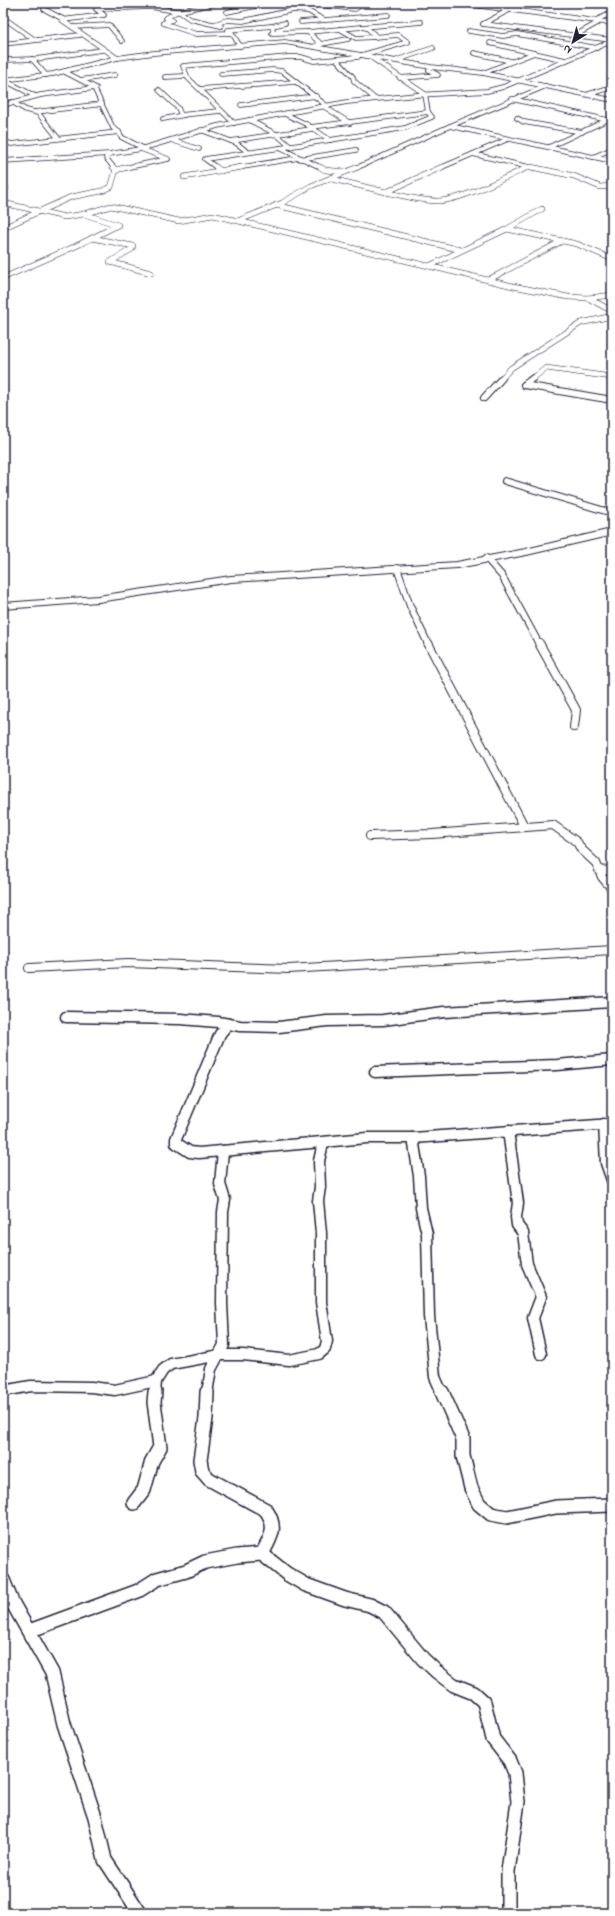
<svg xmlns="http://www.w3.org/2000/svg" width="615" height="1916" font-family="'Indie Flower',sans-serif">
<rect width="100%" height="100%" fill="#fff"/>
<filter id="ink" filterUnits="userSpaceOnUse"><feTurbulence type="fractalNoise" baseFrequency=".025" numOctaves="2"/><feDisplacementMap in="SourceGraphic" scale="8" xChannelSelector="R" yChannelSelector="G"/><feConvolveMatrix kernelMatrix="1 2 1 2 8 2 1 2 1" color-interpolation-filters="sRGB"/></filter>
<g filter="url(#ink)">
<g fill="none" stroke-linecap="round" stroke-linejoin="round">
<g stroke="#22223b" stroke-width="5.5">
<g id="street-far5">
<polyline points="216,3 176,12 166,18 172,20 163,23 196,34 232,33 240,46"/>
<polyline points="301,3 355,9 364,3"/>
<polyline points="460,3 473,5"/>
<polyline points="481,3 473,5 612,23"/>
<polyline points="44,9 63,19"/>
<polyline points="293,10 308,11 324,20"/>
<polyline points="180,12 190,19 221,26"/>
<polyline points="227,12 265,4 287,4"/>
<polyline points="596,20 612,13"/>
<polyline points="3,21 8,21 35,40"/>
<polyline points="301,22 388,15"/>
<polyline points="215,24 227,20 243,21 293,10 287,4 288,3"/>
<polyline points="483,24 612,40"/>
<polyline points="483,24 509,10 532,3"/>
<polyline points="73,27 109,25 122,41"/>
<polyline points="362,27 421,22"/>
<polyline points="340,29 356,38 374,37"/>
<polyline points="228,30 272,26"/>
<polyline points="273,31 272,26 285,23"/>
<polyline points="469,31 503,36 517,34 597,48"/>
<polyline points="272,33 308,32"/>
<polyline points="576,35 601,21"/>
<polyline points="490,43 534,53"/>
<polyline points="3,44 80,35"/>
<polyline points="321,44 348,39"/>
<polyline points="315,46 321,44 308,32 362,27 367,28 375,35 374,37 398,35 408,42 362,55"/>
<polyline points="474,53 511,61"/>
<polyline points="117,58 62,20 104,15 96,9 151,7 182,12"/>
<polyline points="32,59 46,75"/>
<polyline points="3,60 36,59 102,50"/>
<polyline points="337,60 353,77 354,81 374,98"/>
<polyline points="397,60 433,48"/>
<polyline points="65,72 96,88 95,90 113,128 119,132 121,137 143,148"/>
<polyline points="483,73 534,53 565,60"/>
<polyline points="221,74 273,70 282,71 327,106"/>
<polyline points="165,77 186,76"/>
<polyline points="400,78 438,75 429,70"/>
<polyline points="3,80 53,74 117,58 154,53 285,42 431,67 483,73 612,100"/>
<polyline points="4,80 35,96"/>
<polyline points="81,80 115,75"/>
<polyline points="201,89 294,82"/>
<polyline points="159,90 178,108 181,115 220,111"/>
<polyline points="589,94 612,87"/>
<polyline points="512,99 612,121"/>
<polyline points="12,102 26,110 38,113 58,138"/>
<polyline points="3,105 41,95 94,88"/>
<polyline points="241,105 316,96"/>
<polyline points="323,106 350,123"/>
<polyline points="35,112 102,104"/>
<polyline points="285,114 306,124 330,140"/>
<polyline points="517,118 524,122 582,132"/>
<polyline points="163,119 184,115"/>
<polyline points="249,120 276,134 291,147"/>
<polyline points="234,123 188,78 183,66 289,57 301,57 314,61 358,57"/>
<polyline points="450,126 612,161"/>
<polyline points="311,127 428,112"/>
<polyline points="201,130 236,143 248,152"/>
<polyline points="3,134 4,142 12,144 119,132"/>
<polyline points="171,140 199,149"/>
<polyline points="231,141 312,129"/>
<polyline points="549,147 607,120"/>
<polyline points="109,154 106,158 114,168"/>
<polyline points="473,154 508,139"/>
<polyline points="593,157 612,149"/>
<polyline points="300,159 356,150"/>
<polyline points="3,161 109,154 141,149 217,126 347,102 417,95 487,91 503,87 612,41"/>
<polyline points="529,167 536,168"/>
<polyline points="124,168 168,159 141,149"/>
<polyline points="217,168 205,159 280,148"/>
<polyline points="236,168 298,158"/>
<polyline points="322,168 280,148 405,128 432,117 428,112 425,94 372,58"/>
<polyline points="356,168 450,126 546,86"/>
<polyline points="440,168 473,154 529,167 526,168"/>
</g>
</g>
<g stroke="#22223b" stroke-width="6">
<g id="street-far4">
<polyline points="216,167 221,171"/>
<polyline points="320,167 325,170 345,172"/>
<polyline points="531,167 574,176 600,187 612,186"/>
<polyline points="116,170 128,167"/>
<polyline points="184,177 242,167"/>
<polyline points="332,179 386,192"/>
<polyline points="3,189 6,188"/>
<path d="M386 192C403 196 421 201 438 201 460 201 507 177 528 167"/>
<polyline points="386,192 442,167"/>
<polyline points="3,203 65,217 84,214"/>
<polyline points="276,205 461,250"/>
<polyline points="240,220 282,203 311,186 358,167"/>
<polyline points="3,228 71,197 102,191 111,187 116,170 113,167"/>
<polyline points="507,229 577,244 612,259"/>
<polyline points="92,238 133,246 132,249 110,262 151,273"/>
<polyline points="429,266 507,229 542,209"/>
<polyline points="3,278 76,246 118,225 84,214 111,206 179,221 213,215 513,286 568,297 588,298 612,295"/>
<polyline points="488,280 562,241"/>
<polyline points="588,298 612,311"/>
<polyline points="501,379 511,368 581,323 612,316"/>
<polyline points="532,379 546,368 612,377"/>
</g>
</g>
<g stroke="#22223b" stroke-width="8">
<g id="street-far3">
<polyline points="533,378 524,385 612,400"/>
<polyline points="484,398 502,378"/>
<polyline points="505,481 612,513"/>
<polyline points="486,558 502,576 539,644"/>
<polyline points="397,568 410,606 428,644"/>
<polyline points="3,606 98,599 231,579 457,565 526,552 612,532"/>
</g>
</g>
<g stroke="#22223b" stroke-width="10">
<g id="street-far2">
<polyline points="428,643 524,826"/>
<polyline points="539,643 576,710 574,727"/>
<polyline points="370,836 432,834 553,825 577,842 581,849 596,863 602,877 612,889"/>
<polyline points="600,871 612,870"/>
<polyline points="29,968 128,963 288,969 612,950"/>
</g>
</g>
<g stroke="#22223b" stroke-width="13">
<g id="street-far1">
<polyline points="66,1017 180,1019 218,1022 240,1026 279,1027 327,1021 383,1020 444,1012 612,1002"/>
<polyline points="228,1024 220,1034 176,1139 176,1143 190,1152 199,1153 367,1138 413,1138 612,1124"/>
<polyline points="375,1072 557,1065 612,1060"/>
<polyline points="604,1124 606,1163 612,1180"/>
<polyline points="508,1131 518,1203 516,1217 517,1225 523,1233 527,1264 541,1297 533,1318 541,1354"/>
<polyline points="413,1138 419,1176 421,1208 427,1234 429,1316 435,1377 442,1393"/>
<polyline points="3,1391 31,1386 91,1387 115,1390 156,1381"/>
<polyline points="155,1393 156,1381 163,1370 171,1364 220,1355 243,1355 289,1360 319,1354 325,1349 327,1341 321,1302 321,1233 318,1201 320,1187 319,1161 323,1143"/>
<polyline points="207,1393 211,1369 224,1345 222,1303 223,1212 225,1200 220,1184 223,1151"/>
</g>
</g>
<g stroke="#22223b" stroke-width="16">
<g id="street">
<path d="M207 1392 206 1418 200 1460 202 1471 209 1479 266 1510C278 1528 271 1537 262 1554"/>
<polyline points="442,1392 463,1439 463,1456 471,1488 479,1504 491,1514 507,1517 556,1507 612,1505"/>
<polyline points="134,1503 144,1490 152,1461 160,1447 154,1402 155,1392"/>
<polyline points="3,1580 12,1602 52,1673 64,1724 95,1817 105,1860 140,1913"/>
<polyline points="29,1631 138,1591 157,1579 186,1571 205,1562 237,1556 262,1554 287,1574 306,1585 345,1599 370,1605 384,1612 423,1659 437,1672 454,1685 474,1693 484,1702 493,1739 510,1761 515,1773 518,1802 508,1871 508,1913"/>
</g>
</g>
<use href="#street-far5" stroke="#fff" stroke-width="4"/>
<use href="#street-far4" stroke="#fff" stroke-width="5"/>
<use href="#street-far3" stroke="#fff" stroke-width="6"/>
<use href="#street-far2" stroke="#fff" stroke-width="8"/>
<use href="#street-far1" stroke="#fff" stroke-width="10"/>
<use href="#street" stroke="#fff" stroke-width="13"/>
</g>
</g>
<rect width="615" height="1916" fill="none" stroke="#fff" stroke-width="16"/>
<rect x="8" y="8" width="599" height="1900" fill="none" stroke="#22223b" stroke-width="1.5" filter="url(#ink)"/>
<g transform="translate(573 42) rotate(217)" stroke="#ffffff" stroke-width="3" paint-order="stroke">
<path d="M0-3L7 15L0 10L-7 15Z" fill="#22223b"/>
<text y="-6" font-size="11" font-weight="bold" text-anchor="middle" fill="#22223b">N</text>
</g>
</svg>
